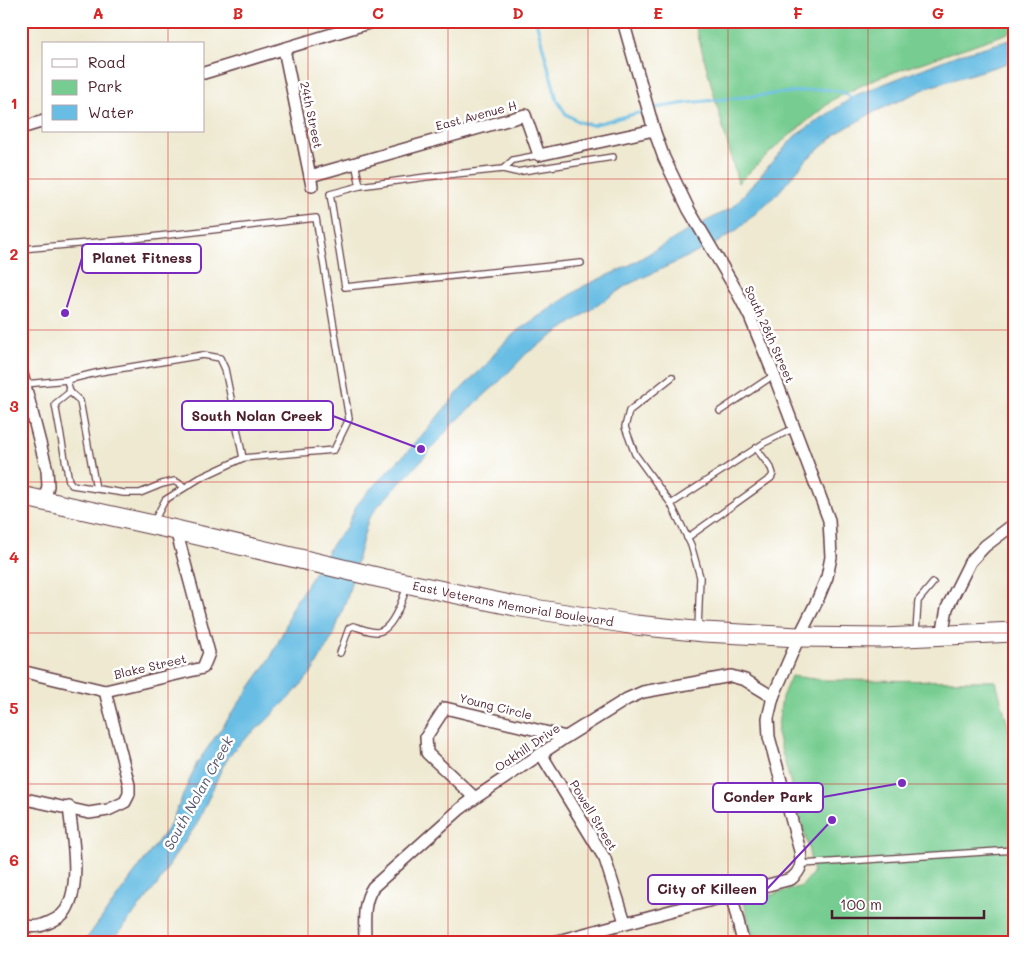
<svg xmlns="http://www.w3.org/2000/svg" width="1035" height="963" font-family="Mali,sans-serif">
<rect width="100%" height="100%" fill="#fff"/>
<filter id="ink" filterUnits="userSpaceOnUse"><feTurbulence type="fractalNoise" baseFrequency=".02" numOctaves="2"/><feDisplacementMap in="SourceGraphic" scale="10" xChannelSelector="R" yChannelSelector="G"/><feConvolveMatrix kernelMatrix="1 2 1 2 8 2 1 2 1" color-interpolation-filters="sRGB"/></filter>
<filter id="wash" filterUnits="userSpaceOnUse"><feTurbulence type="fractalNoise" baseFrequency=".0096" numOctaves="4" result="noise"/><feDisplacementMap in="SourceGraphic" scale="20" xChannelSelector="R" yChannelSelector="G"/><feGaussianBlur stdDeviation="1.12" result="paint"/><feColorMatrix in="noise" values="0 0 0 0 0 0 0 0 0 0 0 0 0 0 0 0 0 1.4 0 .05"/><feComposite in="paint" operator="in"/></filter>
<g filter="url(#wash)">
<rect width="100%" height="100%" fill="#eee9d0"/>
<g fill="#77cd91" stroke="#60765e">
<polygon points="694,21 1014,21 1014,31 877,78 834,99 778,145 738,183"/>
<polygon points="791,676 824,680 996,681 1014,748 1014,942 754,942 744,903 802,886 813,873 808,846 777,734 782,697"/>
</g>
<polygon fill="#67bde4" stroke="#586e88" points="1014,39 1014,61 929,87 872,113 839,132 807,159 777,194 738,229 715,244 627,285 527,353 501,380 452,425 420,462 378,506 368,520 347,598 333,636 312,672 292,695 265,722 245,739 232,752 222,768 197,824 177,852 158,884 111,942 84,942 170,825 197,763 270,659 285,628 291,609 335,540 347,527 356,506 373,486 411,448 462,388 487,364 497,350 517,331 584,286 628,266 684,233 733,207 795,136 856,95 960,54"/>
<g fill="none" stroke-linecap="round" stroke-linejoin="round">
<g stroke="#67bde4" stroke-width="3">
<polyline points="536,21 557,100 566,114 579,122 592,125 642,112"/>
<polyline points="655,108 687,103 822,89 843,92 853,99"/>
</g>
</g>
</g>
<g filter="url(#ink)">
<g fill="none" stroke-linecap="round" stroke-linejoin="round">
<g stroke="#633d44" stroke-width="8">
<g id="service">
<polyline points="355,163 360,186 330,194 345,287 581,263"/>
<polyline points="503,169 516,172 613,157"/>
<polyline points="360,186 426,177 503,169 513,160 539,155"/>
<polyline points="21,249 133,239 316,218 349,419 334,450 243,458"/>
<polyline points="672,377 629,411 625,427 635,454 671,504 764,443 794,428"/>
<polyline points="67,380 70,392 80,401 96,489"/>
<polyline points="25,384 67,380 100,372 203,355 220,358 225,369 243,458 200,478 165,500 153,523"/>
<polyline points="70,392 55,404 69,481 72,485 124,493 140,493 162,484 175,481 185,487"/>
<polyline points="720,411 774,375"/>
<polyline points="671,504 691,545 700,577 698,629"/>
<polyline points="687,538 771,478 773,474 771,468 756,448"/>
<polyline points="916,633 918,601 933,583"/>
<path d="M340 653 349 628 353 626C360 628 369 632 377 632 393 631 403 598 407 586"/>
<polyline points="802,864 1014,850"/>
</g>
</g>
<g stroke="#633d44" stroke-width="14">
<g id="minor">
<polyline points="284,49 312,186"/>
<polyline points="204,73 375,21"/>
<polyline points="21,128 44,121"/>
<polyline points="310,176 525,115 539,155 654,130"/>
<polyline points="21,370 47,470 48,486 44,502"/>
<polyline points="942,636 947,608 970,562 985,546 1014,524"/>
<polyline points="21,671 105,691 203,668 209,653 176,530"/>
<polyline points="541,754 605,859 625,922"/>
<polyline points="21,798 89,813 108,810 125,802 129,794 129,785 105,691"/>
<polyline points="475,798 427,753 426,737 445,708 566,737"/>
<polyline points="731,894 743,942"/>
<path d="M21 926C27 926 35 927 40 926 49 923 61 918 66 910 82 884 72 836 69 807"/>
<path d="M365 942C365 923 362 903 373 887L460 809 475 798 566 737 627 699 643 692 731 676 745 680 773 697"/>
<path d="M554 942 791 879C802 870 802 864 800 851L769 737 768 718 773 697 799 637 817 601 827 577 831 557 829 520 774 375 750 317 735 288 689 210 664 158 654 130 623 21"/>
</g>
</g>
<g stroke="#633d44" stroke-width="21">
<g id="primary">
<path id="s1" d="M21 496 176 530 381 578 515 606 636 625 704 632 799 637 883 638 1014 632"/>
</g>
</g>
<use href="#service" stroke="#fff" stroke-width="5.5"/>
<use href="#minor" stroke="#fff" stroke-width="11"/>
<use href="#primary" stroke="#fff" stroke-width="19"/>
</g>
</g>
<path fill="none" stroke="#d62828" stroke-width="1" stroke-opacity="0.55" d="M168 21V44M308 21V942M448 21V942M588 21V942M728 21V942M868 21V942M168 131V942M21 179H1014M21 330H1014M21 482H1014M21 633H1014M21 784H1014"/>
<g text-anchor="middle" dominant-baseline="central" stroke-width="5" stroke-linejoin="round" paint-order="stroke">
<g font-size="12" fill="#4a1f2b" stroke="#fff">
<text transform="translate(312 115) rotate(78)">24th Street</text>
<text transform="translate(476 115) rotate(-15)">East Avenue H</text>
<text transform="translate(770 334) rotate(66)">South 28th Street</text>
<text stroke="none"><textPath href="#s1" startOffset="504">East Veterans Memorial Boulevard</textPath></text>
<text transform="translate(150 666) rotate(-13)">Blake Street</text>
<text transform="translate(496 706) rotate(14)">Young Circle</text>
<text transform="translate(527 747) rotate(-34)">Oakhill Drive</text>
<text transform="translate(594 815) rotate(59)">Powell Street</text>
</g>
<g font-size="14" font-style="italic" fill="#54566c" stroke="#fff">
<text transform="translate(198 793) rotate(-61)">South Nolan Creek</text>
</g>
</g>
<path fill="none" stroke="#7b2cbf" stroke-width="2" d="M65 313L82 258M421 449L333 416M902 783L823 797M832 820L767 889"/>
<g fill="#7b2cbf" stroke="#fff" stroke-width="2">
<circle cx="65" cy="313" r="5"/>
<circle cx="421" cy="449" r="5"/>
<circle cx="902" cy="783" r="5"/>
<circle cx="832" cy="820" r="5"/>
</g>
<g fill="#fff" stroke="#7b2cbf" stroke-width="2">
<rect x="82" y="244" width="119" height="29" rx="5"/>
<rect x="182" y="401" width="151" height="29" rx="5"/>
<rect x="713" y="783" width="110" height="29" rx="5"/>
<rect x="648" y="875" width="119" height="29" rx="5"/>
</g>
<g font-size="14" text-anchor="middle" font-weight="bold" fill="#4a1f2b">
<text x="142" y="263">Planet Fitness</text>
<text x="257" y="421">South Nolan Creek</text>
<text x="768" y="802">Conder Park</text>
<text x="707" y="894">City of Killeen</text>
</g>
<rect width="1035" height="963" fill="none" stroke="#fff" stroke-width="55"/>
<rect x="42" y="42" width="162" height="90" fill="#ffffff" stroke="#b7a5aa"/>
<rect x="52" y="59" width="25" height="8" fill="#ffffff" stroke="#b7a5aa"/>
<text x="88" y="68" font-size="15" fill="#4a1f2b">Road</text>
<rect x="52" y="80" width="25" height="15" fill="#77cd91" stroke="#b7a5aa"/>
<text x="88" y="92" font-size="15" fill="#4a1f2b">Park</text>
<rect x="52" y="105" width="25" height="15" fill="#67bde4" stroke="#b7a5aa"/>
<text x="88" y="118" font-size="15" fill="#4a1f2b">Water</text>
<path d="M832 910v8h152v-8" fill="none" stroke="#4a1f2b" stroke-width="2.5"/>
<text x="840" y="910" font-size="15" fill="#4a1f2b" stroke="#ffffff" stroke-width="4" paint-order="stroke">100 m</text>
<rect x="28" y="28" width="980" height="908" fill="none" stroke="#d62828" stroke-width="2"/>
<g font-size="16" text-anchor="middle" font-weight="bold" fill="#d62828">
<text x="98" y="19">A</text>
<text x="238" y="19">B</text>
<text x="378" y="19">C</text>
<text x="518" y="19">D</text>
<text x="658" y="19">E</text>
<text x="798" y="19">F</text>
<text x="938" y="19">G</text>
<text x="14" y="109">1</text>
<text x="14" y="260">2</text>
<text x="14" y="412">3</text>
<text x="14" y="563">4</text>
<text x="14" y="714">5</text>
<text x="14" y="866">6</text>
</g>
</svg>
